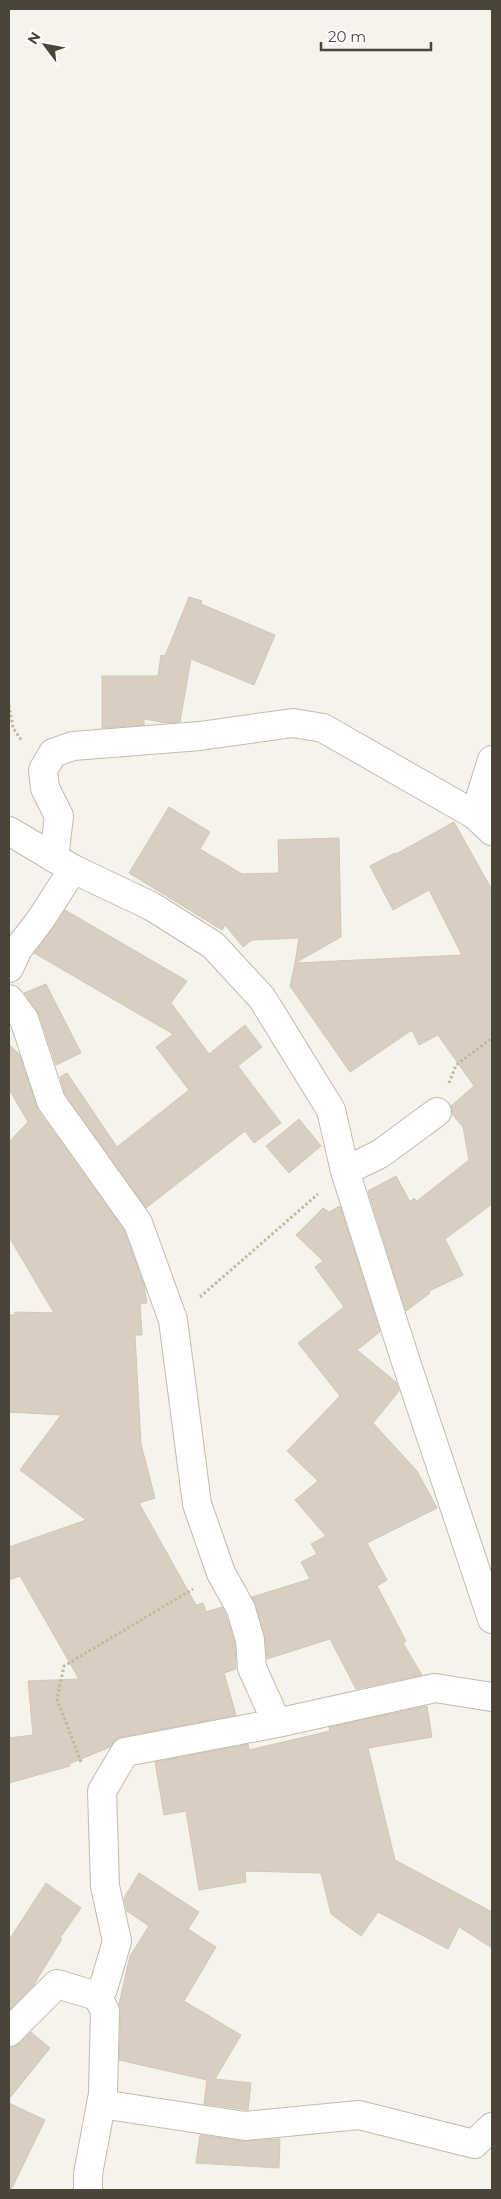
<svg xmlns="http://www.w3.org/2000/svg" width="501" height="2199" font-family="Montserrat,sans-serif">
<rect width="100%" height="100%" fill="#f6f3ec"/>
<g fill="#d8cfc1" stroke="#d3c7b4">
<polygon points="189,597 202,601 201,604 275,635 254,685 191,659 180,722 166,723 144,719 144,725 102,728 102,676 158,676 161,655 165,656"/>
<polygon points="169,807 210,832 200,849 242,874 279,873 278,840 339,838 341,937 295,963 299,938 252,940 243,947 225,925 222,930 129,873"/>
<polygon points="454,822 492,890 492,1204 445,1239 463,1275 429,1291 430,1293 406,1311 368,1191 396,1176 410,1202 414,1198 417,1201 469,1160 463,1127 452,1114 451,1106 474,1086 438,1035 419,1045 412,1030 350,1072 290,986 295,963 462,955 429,890 393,910 370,866 395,853 396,854"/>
<polygon points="65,910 187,981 171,1003 209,1054 245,1025 262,1047 238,1066 281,1123 254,1143 245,1131 146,1208 65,1094 60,1077 67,1073 117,1147 189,1090 156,1047 173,1034 34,953"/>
<polygon points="46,984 81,1053 56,1065 39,1014 24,993"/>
<polygon points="9,1044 19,1054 38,1110 124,1230 144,1285 147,1303 140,1304 142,1335 135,1335 141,1444 155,1498 139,1503 196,1605 203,1603 206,1612 222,1607 226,1615 235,1643 236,1669 224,1673 236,1715 122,1737 116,1739 110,1747 69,1764 70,1766 9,1783 9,1738 33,1735 28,1681 79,1679 20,1576 9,1580 9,1547 86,1520 20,1470 61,1415 9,1412 9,1315 15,1315 15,1312 54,1313 9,1237 9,1142 28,1122 9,1089"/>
<polygon points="299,1119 321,1146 289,1173 266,1146"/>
<polygon points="340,1206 380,1332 357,1350 396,1382 399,1391 373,1423 417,1471 437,1508 367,1543 387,1580 377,1586 406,1641 403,1643 422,1675 356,1689 330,1639 267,1659 265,1636 252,1597 310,1579 301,1562 317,1554 311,1544 326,1536 295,1500 318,1481 287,1451 340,1396 298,1343 344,1307 315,1267 323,1261 296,1235 323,1208 329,1212"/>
<polygon points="427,1706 432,1737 368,1748 395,1860 492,1912 492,1948 459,1927 448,1949 378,1912 361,1936 331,1914 321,1873 245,1871 246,1882 199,1890 186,1811 164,1815 155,1762 248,1744 249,1750 330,1731 329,1727"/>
<polygon points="139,1873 199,1912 188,1929 216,1947 184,2001 241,2035 215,2079 251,2083 248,2110 204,2104 207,2080 119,2060 121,2011 119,2004 130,1956 149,1926 127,1911 124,1898"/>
<polygon points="46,1883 81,1908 60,1938 62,1939 33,1986 9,2010 9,1940"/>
<polygon points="31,2032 50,2048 9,2099 9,2047 20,2043"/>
<polygon points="9,2103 45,2120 11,2190 9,2190"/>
<polygon points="200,2135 243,2141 280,2139 279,2168 196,2163"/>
</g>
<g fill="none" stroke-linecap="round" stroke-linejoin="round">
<g stroke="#c2bbae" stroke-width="30">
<g id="minor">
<polyline points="475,815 492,760"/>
<polyline points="9,831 73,869 151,906 213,945 262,998 331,1110 345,1171 406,1362 492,1619"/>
<polyline points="54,858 59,816 45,788 43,770 53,753 73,746 200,736 293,723 323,728 475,815 492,831"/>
<polyline points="9,968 18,949 41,919 73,869"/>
<polyline points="9,999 24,1019 51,1101 138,1223 173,1320 197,1504 221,1573 241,1609 250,1640 252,1668 277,1723 435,1688 492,1697"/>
<polyline points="345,1171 380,1154 437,1112"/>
<polyline points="9,2032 57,1984 97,1996"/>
<polyline points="101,2104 245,2126 359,2115 474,2144 492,2127"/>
<polyline points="88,2190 88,2174 103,2094 105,2011 97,1996 103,1989 117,1941 105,1886 102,1791 125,1752 277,1723"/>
</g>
</g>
<g stroke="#c4b79f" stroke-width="3" stroke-dasharray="2.5 2.5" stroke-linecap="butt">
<polyline points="9,705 13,728 22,741"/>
<polyline points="449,1083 456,1065 492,1038"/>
<polyline points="200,1297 318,1194"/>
<polyline points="81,1762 57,1699 64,1666 193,1589"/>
</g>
<use href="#minor" stroke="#fff" stroke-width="28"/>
</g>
<rect width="501" height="2199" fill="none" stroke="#4b4439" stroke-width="20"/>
<g transform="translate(45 45) rotate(302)" stroke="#ffffff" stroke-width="4" paint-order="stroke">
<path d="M0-4L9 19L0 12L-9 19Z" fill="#4b4439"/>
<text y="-8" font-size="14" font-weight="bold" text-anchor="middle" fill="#4b4439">N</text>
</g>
<path d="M321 42v8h110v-8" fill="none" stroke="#4b4439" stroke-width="2.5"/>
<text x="328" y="42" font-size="15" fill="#4b4439" stroke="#ffffff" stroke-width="4" paint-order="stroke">20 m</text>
</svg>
